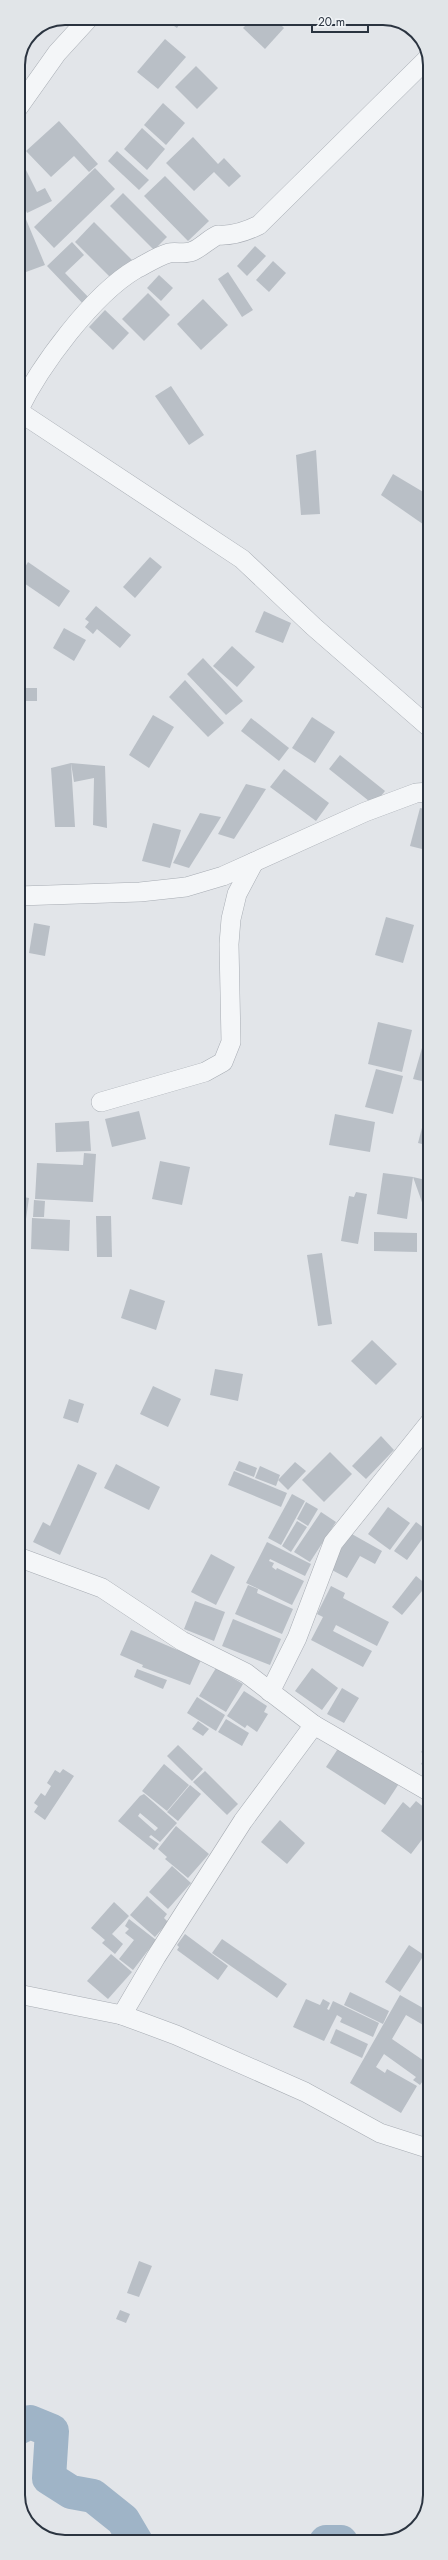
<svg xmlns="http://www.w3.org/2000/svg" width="448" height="2560" font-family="Jost,sans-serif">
<rect width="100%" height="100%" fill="#e2e5e9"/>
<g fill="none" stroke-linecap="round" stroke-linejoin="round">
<g stroke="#9fb4c7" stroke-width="34">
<polyline points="18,2428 30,2422 52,2431 49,2478 71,2492 93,2496 123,2520 136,2542"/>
<polyline points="326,2542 341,2542"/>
</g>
</g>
<g fill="#b9bfc6" fill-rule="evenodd">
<polygon points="162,18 183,18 177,28"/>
<polygon points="253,18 274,18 284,28 265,49 243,28"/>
<polygon points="165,39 186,57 158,89 137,72"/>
<polygon points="196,66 218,88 197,109 175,87"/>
<polygon points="163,103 185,123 166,145 144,125"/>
<polygon points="59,121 98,164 89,172 74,156 51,177 26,151"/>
<polygon points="142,128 165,149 147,170 124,149"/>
<polygon points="193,137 218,164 224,158 241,176 229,187 214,172 194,191 166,163"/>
<polygon points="117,151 149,180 139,190 108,161"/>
<polygon points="95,168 115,189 54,248 34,227"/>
<polygon points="26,170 37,192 45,188 52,201 27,213 18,194 18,174"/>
<polygon points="165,176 209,221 188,241 144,196"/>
<polygon points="123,193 167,237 154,250 110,206"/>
<polygon points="18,200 45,265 26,272 18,253"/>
<polygon points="94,222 136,264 116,283 75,242"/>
<polygon points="72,242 84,255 65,273 94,303 88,309 47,266"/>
<polygon points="255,246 266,256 247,276 237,266"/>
<polygon points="273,261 286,273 269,292 256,280"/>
<polygon points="228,272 253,310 242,317 218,279"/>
<polygon points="159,275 173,288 161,301 147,288"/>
<polygon points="148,293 170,315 144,341 122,319"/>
<polygon points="203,299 228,325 201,350 177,324"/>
<polygon points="105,310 129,333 113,350 89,327"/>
<polygon points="171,386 204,435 189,445 155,396"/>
<polygon points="316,450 320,514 301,515 296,455"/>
<polygon points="393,474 430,496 430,529 381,495"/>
<polygon points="150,557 162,567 135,598 123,587"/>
<polygon points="28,562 70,591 59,607 18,579"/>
<polygon points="96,606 131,635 120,648 97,629 93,634 85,627 89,622 85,619"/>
<polygon points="264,611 291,623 283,643 255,632"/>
<polygon points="64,628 86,640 74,661 53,648"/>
<polygon points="232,646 255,667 237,687 213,666"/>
<polygon points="203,658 243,701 226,715 187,674"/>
<polygon points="185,680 224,723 208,737 169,697"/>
<rect x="23" y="688" width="14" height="13"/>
<polygon points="153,715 174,727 149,768 129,755"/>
<polygon points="312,717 335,732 315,763 292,748"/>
<polygon points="251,718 289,748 279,761 241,731"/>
<polygon points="340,755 385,791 374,805 329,769"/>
<polygon points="71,763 105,766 107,828 93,825 94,778 74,782 71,763 75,827 55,827 51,768"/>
<polygon points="284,769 329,803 316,821 270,787"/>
<polygon points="246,784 266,789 234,839 218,834"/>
<polygon points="420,808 430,810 430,851 410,846"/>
<polygon points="200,813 221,817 189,868 173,863"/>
<polygon points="153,823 181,830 170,868 142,861"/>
<polygon points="428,897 430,897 430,923 424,922"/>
<polygon points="386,917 414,925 403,963 375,955"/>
<polygon points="34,923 50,926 45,956 29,953"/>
<polygon points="378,1022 412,1030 402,1072 368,1064"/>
<polygon points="424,1041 430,1042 430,1083 413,1079"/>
<polygon points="376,1069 403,1076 393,1114 365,1107"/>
<polygon points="428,1105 430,1105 430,1146 418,1143"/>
<polygon points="139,1111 146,1139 112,1147 105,1119"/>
<polygon points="335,1114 375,1122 370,1152 329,1145"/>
<polygon points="89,1121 91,1151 56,1152 55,1123"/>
<polygon points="84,1153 96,1154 93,1202 35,1199 37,1163 83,1165"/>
<polygon points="160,1161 190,1167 182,1205 152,1199"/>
<polygon points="383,1173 413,1177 407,1219 377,1214"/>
<polygon points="413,1177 430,1181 430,1205 423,1205"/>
<polygon points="356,1192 367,1194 358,1244 341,1241 349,1196 354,1197"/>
<polygon points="18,1196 29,1198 26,1219 18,1218"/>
<polygon points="34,1200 45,1201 44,1217 33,1217"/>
<polygon points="96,1216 111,1216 112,1257 97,1257"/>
<polygon points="32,1218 70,1220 69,1251 31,1249"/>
<polygon points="374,1232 417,1233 417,1252 374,1251"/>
<polygon points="322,1253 332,1324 318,1326 307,1255"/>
<polygon points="130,1289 165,1301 156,1330 121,1318"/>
<polygon points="372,1340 397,1364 376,1385 351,1361"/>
<polygon points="215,1369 243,1374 238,1401 210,1395"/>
<polygon points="153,1386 181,1399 168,1427 140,1414"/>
<polygon points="69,1399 84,1404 78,1423 63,1418"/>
<polygon points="381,1436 394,1450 366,1479 352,1466"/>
<polygon points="330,1452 352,1474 324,1502 302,1480"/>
<polygon points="239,1461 257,1468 254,1477 235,1470"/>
<polygon points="295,1462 306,1471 288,1490 278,1480"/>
<polygon points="78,1464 97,1473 60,1555 33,1542 43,1522 50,1526"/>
<polygon points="116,1464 160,1487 149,1510 104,1488"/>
<polygon points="260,1466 280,1475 276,1486 255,1478"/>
<polygon points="234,1471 287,1493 281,1507 228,1485"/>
<polygon points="292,1494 305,1501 281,1545 268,1538"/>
<polygon points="306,1502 318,1509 308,1526 297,1519"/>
<polygon points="388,1507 410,1523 390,1550 368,1534"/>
<polygon points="321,1512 336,1522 310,1562 294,1552"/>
<polygon points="297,1521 307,1527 291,1552 282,1546"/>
<polygon points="416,1522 428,1531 407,1560 394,1551"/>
<polygon points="350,1533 382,1551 375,1564 360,1556 347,1578 330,1569"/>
<polygon points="267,1542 311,1564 305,1576 270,1559 269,1561 274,1563 272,1567 276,1570 277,1568 304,1581 292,1605 246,1583"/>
<polygon points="211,1554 235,1567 216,1605 191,1592"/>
<polygon points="416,1576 427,1585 402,1615 392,1607"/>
<polygon points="248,1585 258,1589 257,1593 293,1609 282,1634 235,1614"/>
<polygon points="331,1586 345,1593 343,1598 389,1622 377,1646 336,1625 333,1631 372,1651 363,1667 311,1640 323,1617 317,1614"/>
<polygon points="195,1601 225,1612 214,1641 184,1629"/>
<polygon points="233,1619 281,1639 270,1665 222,1646"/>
<polygon points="131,1630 201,1660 190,1685 142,1667 143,1665 120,1655"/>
<polygon points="216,1668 243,1684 226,1712 199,1696"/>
<polygon points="312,1668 338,1688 322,1710 295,1691"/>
<polygon points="137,1669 167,1680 163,1689 134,1677"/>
<polygon points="342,1688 359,1698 344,1723 327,1714"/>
<polygon points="244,1691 267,1706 264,1712 268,1714 257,1732 247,1725 245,1728 227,1716"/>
<polygon points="197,1697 225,1715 216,1731 187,1713"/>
<polygon points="226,1719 249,1733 242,1746 218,1732"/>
<polygon points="198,1721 209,1729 203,1736 192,1729"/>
<polygon points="430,1740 430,1770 421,1764 426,1756 421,1752"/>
<polygon points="341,1744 400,1782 385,1805 326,1767"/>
<polygon points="178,1745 203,1769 192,1781 167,1756"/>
<polygon points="164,1764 189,1785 167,1811 142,1791"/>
<polygon points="63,1769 74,1776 45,1820 34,1812 38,1806 34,1803 41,1793 45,1796 51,1786 47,1783 55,1770 60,1773"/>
<polygon points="205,1771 238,1804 227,1815 193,1782"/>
<polygon points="190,1785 201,1794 178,1821 167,1812"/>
<path d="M144 1794 177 1823 160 1842 151 1835 149 1837 159 1844 154 1850 118 1821 140 1796ZM140 1813 158 1828 155 1831 138 1816Z"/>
<polygon points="416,1801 430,1812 425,1819 430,1823 430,1829 411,1854 381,1831 403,1802 410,1808"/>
<polygon points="280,1820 305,1843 287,1864 261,1842"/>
<polygon points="176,1826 209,1854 188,1878 165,1859 167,1857 158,1849"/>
<polygon points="172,1866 191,1883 168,1909 149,1892"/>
<polygon points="147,1896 167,1914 164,1918 168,1922 155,1937 130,1915"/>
<polygon points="114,1902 129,1916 112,1934 123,1944 115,1954 102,1943 105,1940 91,1928"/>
<polygon points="129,1919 156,1940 133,1970 119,1959 134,1940 125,1933 129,1929 125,1926"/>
<polygon points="185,1934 228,1966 218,1980 177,1950 179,1947 177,1945"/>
<polygon points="222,1939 287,1984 277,1998 212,1953"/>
<polygon points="409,1945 424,1955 400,1992 385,1982"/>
<polygon points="111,1954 132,1972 108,1999 87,1981"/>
<polygon points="350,1992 389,2011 383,2024 344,2005"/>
<polygon points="400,1995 430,2012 430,2029 406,2015 392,2039 430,2065 430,2071 420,2085 413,2080 416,2077 384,2054 376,2067 385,2073 387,2069 417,2086 401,2113 350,2083"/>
<polygon points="306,1999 320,2005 323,1999 330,2003 327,2009 329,2010 333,2001 379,2023 373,2037 340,2022 342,2018 337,2015 324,2041 293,2027"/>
<polygon points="336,2029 368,2044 362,2058 330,2043"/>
<polygon points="139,2261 152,2266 139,2297 127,2293"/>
<polygon points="120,2310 130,2314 126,2323 116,2319"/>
</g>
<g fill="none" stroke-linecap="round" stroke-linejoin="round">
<g stroke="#a7acb3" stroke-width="20">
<g id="street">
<polyline points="18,108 57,53 89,18"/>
<path d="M18 411C40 366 92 295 136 269 146 264 158 256 169 253 176 251 185 255 193 251 202 247 209 239 218 235 232 236 247 231 259 225L429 57"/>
<polyline points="18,411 242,559 314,627 430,728"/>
<polyline points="18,896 140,892 186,887 223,876 365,812 416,793 430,792"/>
<polyline points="101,1102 205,1072 223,1062 231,1042 229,944 231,919 237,894 254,862"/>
<polyline points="18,1557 102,1588 182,1641 246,1673 314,1725 430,1792"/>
<polyline points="270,1692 297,1638 333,1543 430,1422"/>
<polyline points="18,1994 122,2015 176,2035 305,2092 380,2133 430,2149"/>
<polyline points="122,2015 156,1957 243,1821 314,1725"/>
</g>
</g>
<use href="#street" stroke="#f4f6f8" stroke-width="19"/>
</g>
<path d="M0 0H448V2560H0ZM65 25H383A40 40 0 0 1 423 65V2495A40 40 0 0 1 383 2535H65A40 40 0 0 1 25 2495V65A40 40 0 0 1 65 25Z" fill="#e1e5e8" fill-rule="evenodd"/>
<path fill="none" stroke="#2b3440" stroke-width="2" d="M65 25H383A40 40 0 0 1 423 65V2495A40 40 0 0 1 383 2535H65A40 40 0 0 1 25 2495V65A40 40 0 0 1 65 25Z"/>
<path d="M312 26v6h56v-6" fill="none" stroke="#2b3440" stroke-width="2"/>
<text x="318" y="26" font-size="12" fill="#2b3440" stroke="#f1f4f7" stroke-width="3" paint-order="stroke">20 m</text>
</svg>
